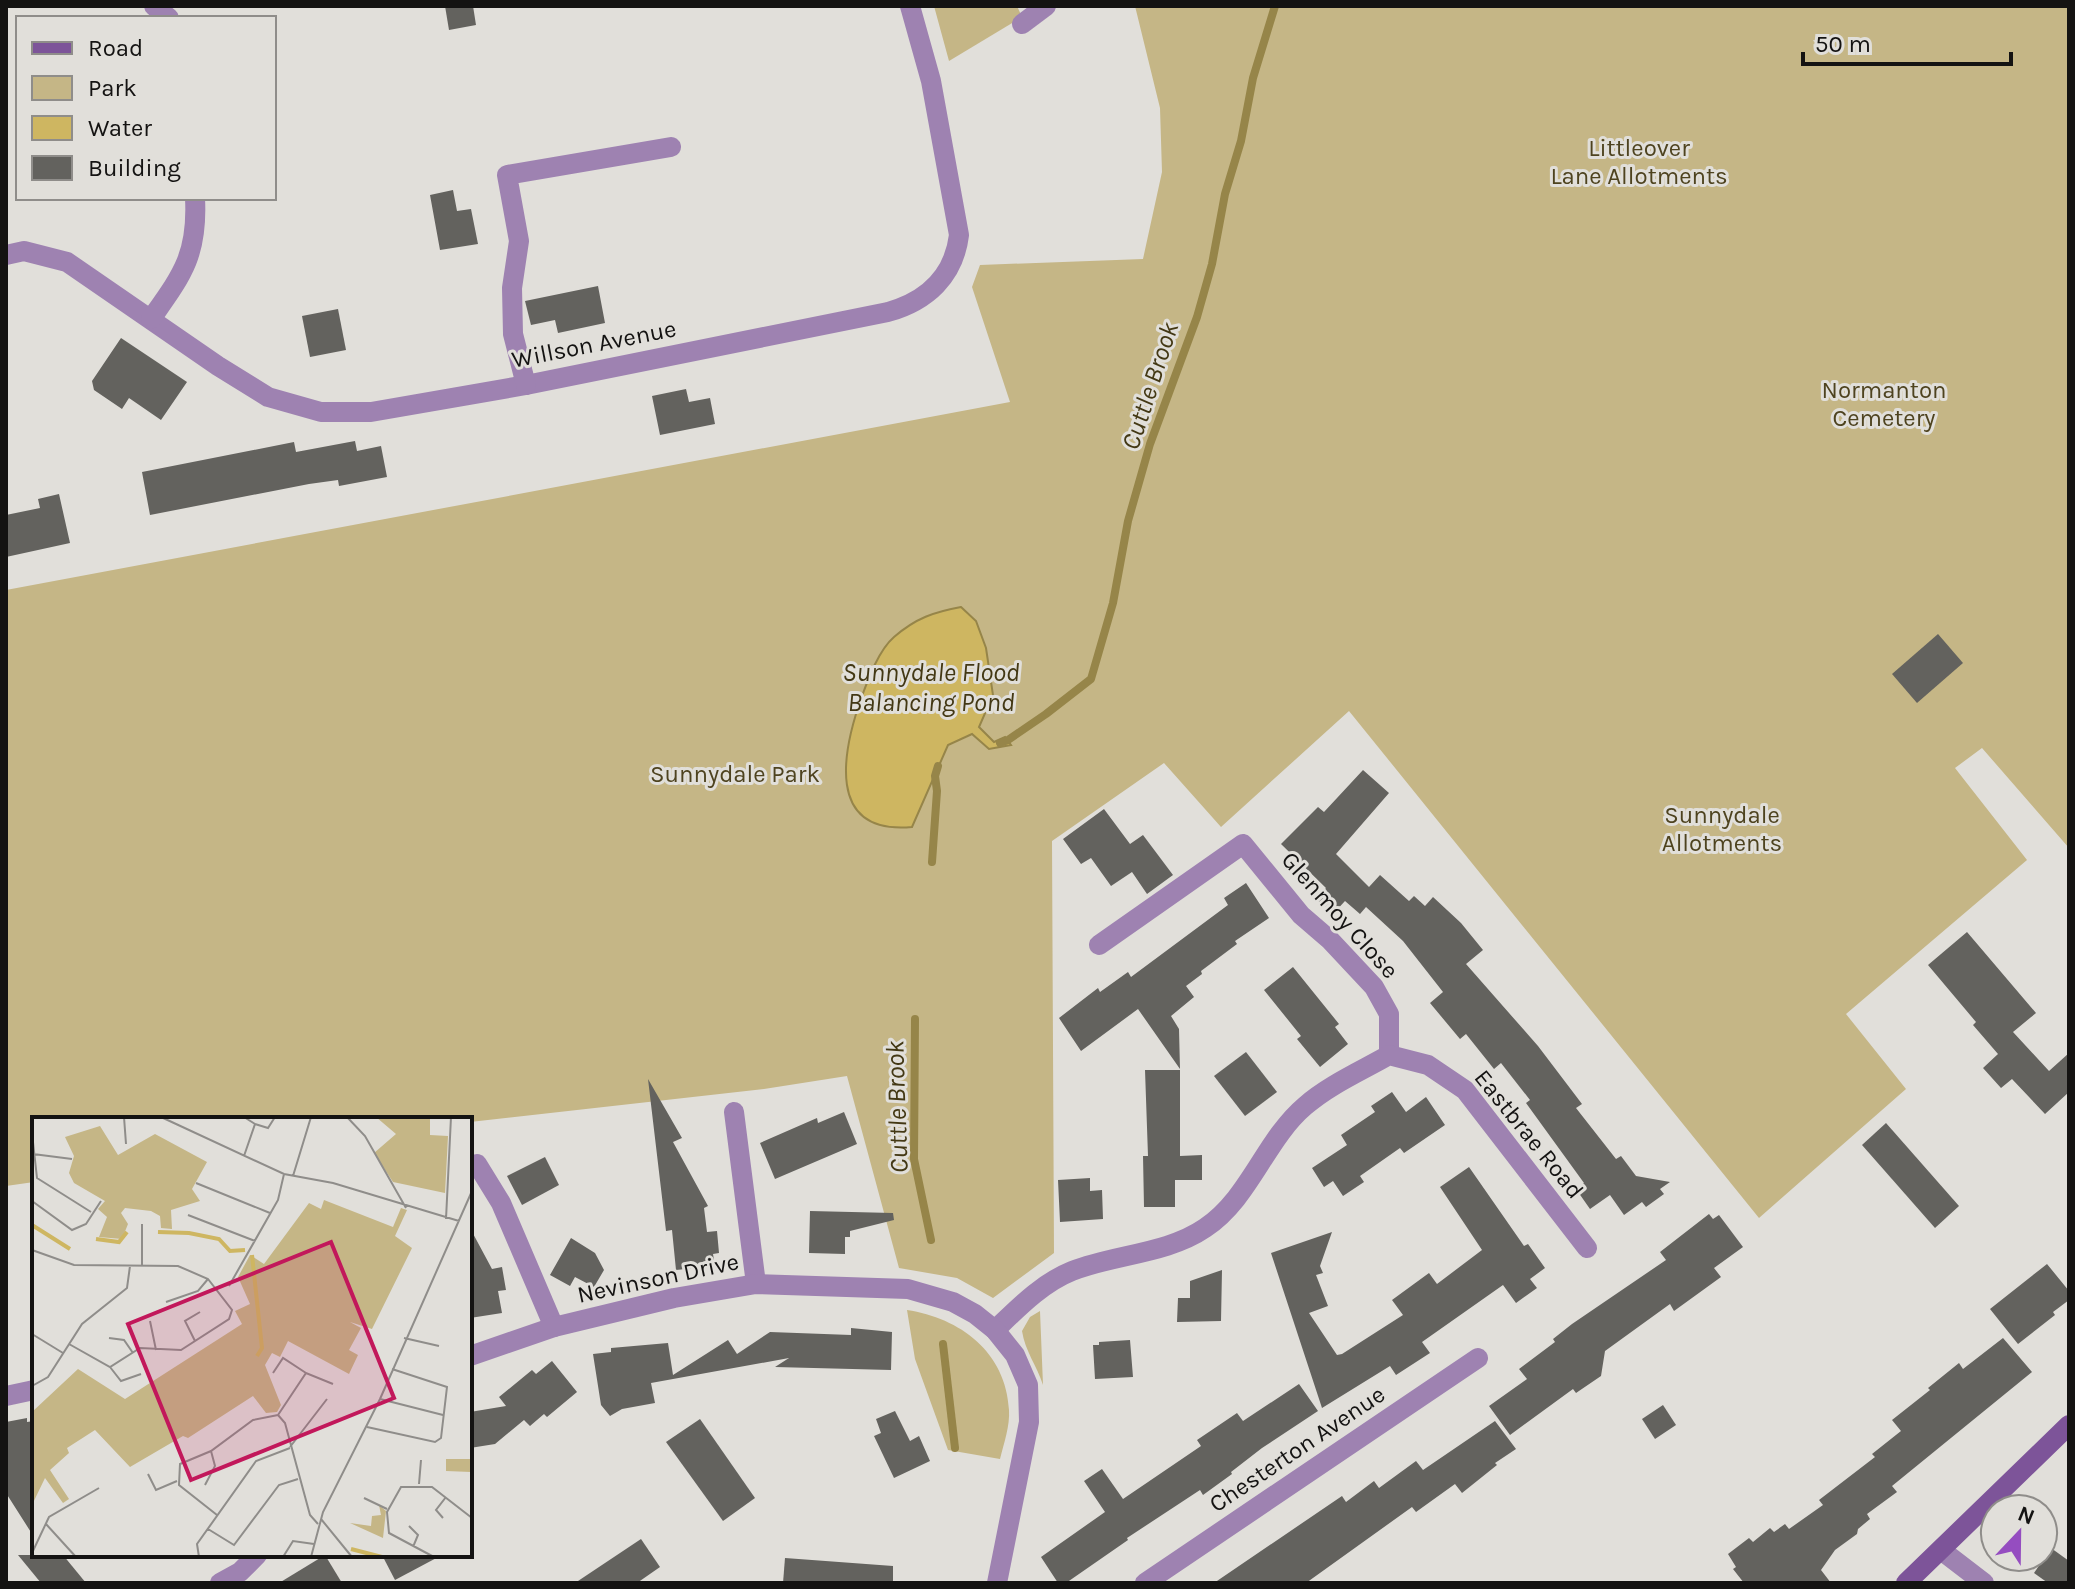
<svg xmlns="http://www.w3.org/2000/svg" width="2075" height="1589" font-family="Karla,sans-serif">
<rect width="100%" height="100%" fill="#e1dfda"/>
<g fill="#c5b686">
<polygon points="934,6 1017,6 1022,17 949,61"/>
<polygon points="1135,6 2069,6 2069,848 1982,748 1955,768 2027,860 1846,1014 1906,1089 1759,1218 1349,711 1221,827 1164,763 1052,841 1054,1253 993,1298 957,1278 899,1268 847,1076 764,1089 470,1122 470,1119 34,1119 34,1182 6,1186 6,590 1010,402 972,287 980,265 1143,259 1162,172 1160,108"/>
<path d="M907 1310C960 1318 1006 1352 1009 1410 1010 1426 1004 1443 1000 1459L948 1450 915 1359Z"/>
<path d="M1040 1311 1043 1385C1037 1366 1025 1351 1022 1331L1030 1317Z"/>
</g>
<path fill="#ceb661" stroke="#968549" stroke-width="2" d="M961 607 976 621 986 648 993 695 979 727 994 742 1005 737 1011 745 989 749 972 734 948 745 912 827C824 835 843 749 862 696 869 677 879 650 894 637 916 618 934 612 961 607Z"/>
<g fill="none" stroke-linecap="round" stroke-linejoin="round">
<g stroke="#968549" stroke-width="8">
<polyline points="1000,743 1008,740 1046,714 1091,679 1113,603 1128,521 1150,444 1197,317 1212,264 1225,194 1241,141 1253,78 1275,6"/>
<polyline points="932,862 937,791 935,776 938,766"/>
<polyline points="915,1019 914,1159 931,1240"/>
<polyline points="943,1344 955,1448"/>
</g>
</g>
<g fill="#63625e">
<polygon points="445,6 473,6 476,25 449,30"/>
<polygon points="453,190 457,211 471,209 478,244 440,250 430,195"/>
<polygon points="598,286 605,323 558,333 555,320 531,325 525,301"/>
<polygon points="338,309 346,350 310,357 302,316"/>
<polygon points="121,338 187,382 161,420 129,398 122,409 94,390 92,381"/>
<polygon points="686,389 689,402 710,398 715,424 660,435 652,396"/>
<polygon points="355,441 357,451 381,446 387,477 339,486 338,480 309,484 150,515 142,472 294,442 296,452"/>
<polygon points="59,494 70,543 6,557 6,515 40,508 38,499"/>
<polygon points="1938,634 1963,663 1917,703 1892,674"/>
<polygon points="1363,770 1389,793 1336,854 1369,887 1380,875 1409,901 1414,896 1425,906 1433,897 1461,923 1483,950 1466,964 1538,1046 1582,1104 1576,1108 1616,1159 1621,1156 1636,1176 1670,1182 1660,1189 1664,1194 1646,1207 1642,1202 1624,1215 1610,1195 1590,1209 1576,1189 1584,1183 1526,1103 1530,1100 1501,1063 1494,1069 1466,1034 1460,1039 1430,1003 1443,992 1403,941 1366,907 1360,914 1345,901 1333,914 1316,899 1326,888 1281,844 1318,807 1324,812"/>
<polygon points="1104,809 1130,844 1143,835 1173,875 1147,894 1132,872 1111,886 1091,858 1081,864 1063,839"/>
<polygon points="1246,883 1269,918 1235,941 1237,944 1201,971 1202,974 1186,986 1194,997 1171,1016 1179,1029 1180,1069 1138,1009 1081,1051 1059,1018 1098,988 1100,992 1128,972 1131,977 1228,905 1224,898"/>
<polygon points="1967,932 2036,1013 2013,1032 2049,1071 2069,1053 2069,1092 2045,1114 2012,1079 2001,1088 1983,1068 1998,1054 1973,1025 1976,1022 1928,965"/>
<polygon points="1293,967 1339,1024 1335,1027 1348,1044 1320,1067 1297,1039 1301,1036 1264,990"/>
<polygon points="1246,1052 1277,1092 1245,1116 1214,1076"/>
<polygon points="1145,1070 1180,1070 1180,1156 1202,1155 1202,1180 1175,1180 1175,1207 1144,1207 1143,1156 1148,1156"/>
<polygon points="648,1079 682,1138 673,1142 708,1206 704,1208 707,1232 717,1231 719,1253 713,1254 715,1266 676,1270 672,1230 666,1231"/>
<polygon points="1392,1092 1406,1112 1426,1097 1445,1125 1404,1153 1400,1148 1360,1176 1364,1182 1343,1196 1333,1181 1324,1187 1312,1168 1347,1145 1341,1135 1375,1112 1371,1106"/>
<polygon points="844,1112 857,1144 775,1179 760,1143 817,1118 818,1123"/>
<polygon points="1886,1123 1959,1206 1935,1228 1862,1145"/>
<polygon points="545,1157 559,1185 522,1205 507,1176"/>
<polygon points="1469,1167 1524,1246 1528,1244 1545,1268 1530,1279 1537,1288 1516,1303 1503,1285 1422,1342 1430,1353 1396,1375 1390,1366 1322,1408 1271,1253 1332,1232 1320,1266 1323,1273 1316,1275 1328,1306 1309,1313 1337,1355 1342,1354 1403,1315 1392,1300 1429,1273 1437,1284 1482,1250 1440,1187"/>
<polygon points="1090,1178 1090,1191 1102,1190 1103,1219 1060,1222 1058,1180"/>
<polygon points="810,1211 893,1213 894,1220 850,1231 850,1237 845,1237 845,1254 809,1253"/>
<polygon points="1709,1214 1713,1219 1719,1215 1743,1247 1714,1268 1721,1277 1674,1311 1670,1304 1605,1351 1601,1376 1576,1393 1573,1389 1510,1435 1489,1406 1527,1379 1519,1369 1555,1342 1553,1339 1572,1324 1666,1260 1660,1252"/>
<polygon points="470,1228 492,1269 502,1267 506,1290 498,1291 502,1313 470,1318"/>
<polygon points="571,1238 595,1253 604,1270 594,1287 575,1277 570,1286 550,1275"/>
<polygon points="2047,1264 2069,1291 2069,1300 2053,1312 2055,1315 2018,1344 1990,1309"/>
<polygon points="1222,1270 1221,1321 1177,1322 1178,1298 1190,1298 1190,1281"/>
<polygon points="851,1328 892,1332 891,1370 775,1367 789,1358 651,1383 655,1403 622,1409 610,1416 601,1405 593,1354 611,1352 611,1348 668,1343 673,1375 728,1340 737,1354 770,1332 851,1335"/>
<polygon points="2003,1338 2032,1372 1892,1486 1897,1492 1867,1514 1870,1519 1858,1529 1857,1534 1835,1550 1821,1570 1831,1583 1744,1583 1733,1569 1736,1567 1728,1554 1749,1538 1753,1542 1770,1528 1774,1532 1785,1524 1789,1529 1823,1505 1819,1500 1875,1457 1872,1454 1901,1431 1892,1420 1930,1390 1928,1388 1959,1363 1963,1369"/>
<polygon points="1130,1340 1133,1377 1095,1379 1093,1345 1099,1345 1099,1342"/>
<polygon points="552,1361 577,1392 547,1417 544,1414 530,1426 524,1420 495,1444 470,1448 470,1412 506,1406 499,1397 532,1370 536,1374"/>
<polygon points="1299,1384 1318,1411 1262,1448 1231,1472 1232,1474 1203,1495 1200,1490 1127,1538 1128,1540 1066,1583 1058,1583 1041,1557 1105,1512 1084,1481 1102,1469 1123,1499 1201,1446 1197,1440 1237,1413 1243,1421"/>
<polygon points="1663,1405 1676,1425 1655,1439 1642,1419"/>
<polygon points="895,1411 910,1441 919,1436 930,1461 894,1478 874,1436 881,1433 876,1419"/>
<polygon points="27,1418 27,1422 34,1421 34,1537 6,1493 6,1422"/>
<polygon points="700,1419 755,1498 723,1521 666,1442"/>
<polygon points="1495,1421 1516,1449 1495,1463 1497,1465 1462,1493 1455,1484 1416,1512 1412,1507 1306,1583 1214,1583 1342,1496 1346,1502 1374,1481 1379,1488 1416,1461 1423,1470"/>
<polygon points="641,1539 660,1567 637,1583 575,1583"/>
<polygon points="2051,1548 2069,1561 2069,1583 2048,1583 2034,1573"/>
<polygon points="18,1555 63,1555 86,1583 41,1583"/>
<polygon points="325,1555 342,1583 279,1583"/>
<polygon points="382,1555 442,1555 395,1580"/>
<polygon points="785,1558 893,1566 893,1583 783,1583"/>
</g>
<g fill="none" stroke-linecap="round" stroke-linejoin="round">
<g stroke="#9e82b1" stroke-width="20">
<polyline points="154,6 169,18"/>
<polyline points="1022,24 1046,6"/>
<path d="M6 255 24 251 67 262 218 366 268 397 321 412H371L526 385 888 312C927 301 954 276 959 235L931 81 910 6"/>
<path d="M151 319C182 275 198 255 195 198"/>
<polyline points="526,385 513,334 512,288 519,241 507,175 671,147"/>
<polyline points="1099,945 1243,844 1301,915 1330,940 1374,987 1389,1014 1389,1055"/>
<polyline points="734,1112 756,1284"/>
<polyline points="477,1164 501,1203 554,1327"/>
<path d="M995 1330C1018 1308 1042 1283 1072 1271 1115 1254 1167 1254 1205 1228 1250 1198 1265 1140 1305 1106 1329 1085 1361 1071 1389 1055L1428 1065 1465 1090 1587 1248"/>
<polyline points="470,1356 554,1327 674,1298 756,1284 908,1289 953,1302 975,1314 995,1330 1015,1355 1028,1385 1029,1422 997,1583"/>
<polyline points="6,1396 34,1390"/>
<polyline points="1941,1550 1984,1583"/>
<polyline points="220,1583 240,1572 257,1555"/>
<polyline points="1145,1583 1478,1358"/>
</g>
<polyline stroke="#7d5499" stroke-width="20" points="1906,1583 2069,1425"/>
</g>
<g text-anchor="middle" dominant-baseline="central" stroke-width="6" stroke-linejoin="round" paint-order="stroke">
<g font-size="24" fill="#4e431f" stroke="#e1dfda">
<text x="1639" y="148">Littleover<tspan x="1639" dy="28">Lane Allotments</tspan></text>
<text x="1884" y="390">Normanton<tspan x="1884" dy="28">Cemetery</tspan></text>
<text x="735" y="774">Sunnydale Park</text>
<text x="1722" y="815">Sunnydale<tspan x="1722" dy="28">Allotments</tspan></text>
</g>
<g font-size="24" fill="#141312" stroke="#e1dfda">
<text transform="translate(594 344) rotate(-11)">Willson Avenue</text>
<text transform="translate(1340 915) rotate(48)">Glenmoy Close</text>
<text transform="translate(1529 1134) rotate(51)">Eastbrae Road</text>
<text transform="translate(658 1278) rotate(-12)">Nevinson Drive</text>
<text transform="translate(1297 1449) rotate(-34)">Chesterton Avenue</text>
</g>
<g font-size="26" font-style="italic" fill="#433814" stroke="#e1dfda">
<text transform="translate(1150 386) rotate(-72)">Cuttle Brook</text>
<text x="931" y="672">Sunnydale Flood<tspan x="931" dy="30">Balancing Pond</tspan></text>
<text transform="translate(897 1107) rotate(-92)">Cuttle Brook</text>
</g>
</g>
<g transform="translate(32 1117)">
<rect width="440" height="440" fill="#e1dfda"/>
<path d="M344 0H416L398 2V18L416 19 413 76 361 65 342 36 364 17ZM68 9 86 38 123 17 175 45 160 72 168 84 139 93 140 112 129 111 128 99 119 94 93 91 89 96 96 107 90 122 67 120 75 100 66 92 73 84 42 66 37 56 42 39 33 20ZM292 83 361 110 369 91 375 93 363 119 380 131 340 212 318 205 329 211 317 233 326 238 317 257 256 224 248 240 240 236 233 248 249 288 245 295 234 296 221 279 156 321 151 319 98 350 63 313 35 331 37 336 18 353 37 382 31 386 13 361 0 388V295L46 252 93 282 210 207 203 194 218 187 206 160 218 138 232 147 277 86 289 92ZM414 342H440V372L439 355 414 354ZM347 388 354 394 351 421 318 406 339 409 340 399 349 398Z" fill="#c5b686"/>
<path fill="none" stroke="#ceb661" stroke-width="4" d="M0 108 38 132M126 115 157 116 187 122 198 134 213 133M64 122 87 125 95 115M220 138 230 231 225 239M319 432 350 440"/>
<path fill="none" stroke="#8f8d8a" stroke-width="2" d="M92 0 94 27M129 0 252 57 301 66 427 104M212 0 223 7 212 39M315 0 333 19 374 91M223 7 236 11 243 0M0 16 5 61 59 95M1 37 40 42M261 59 279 0M164 66 238 96M0 84 40 113 54 107 69 84M156 98 223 124M414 102 419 0M0 133 42 148 146 149 176 162 200 193 197 202 149 233 108 231 78 250 37 227M110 148V107M197 169 246 83 252 57M134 185 166 174 176 162M118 204 124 233M0 217 31 236M77 221 92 223 101 236M372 221 407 229M163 224 153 204 168 195M78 250 89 264 109 257M241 256 251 241 274 256M0 269 16 260 50 207 95 171 98 149M348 282 411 298M246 298 253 306 278 398 286 407M246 298 274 256 301 267M335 310 403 325 409 321 415 270 360 252M258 330 295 282M116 357 124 373 145 364M387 367 389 343M173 368 183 349 179 334M332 381 355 392M185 398 147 368 148 347 179 334 221 303 246 298M411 401 404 393 414 380M289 402 320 440M14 407 44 440M377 409 386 418 381 430M176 412 202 428 247 368 266 362M0 436 17 400 67 371M167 440 165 427 224 344 258 331M251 440 261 424 282 427M279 440 291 395 348 282 440 74M402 440 357 416 355 395 369 370H400L440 401"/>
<path fill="#c2185b" fill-opacity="0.15" stroke="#c2185b" stroke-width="4" d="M299 125 362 281 159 363 96 207Z"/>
<rect width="440" height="440" fill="none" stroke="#141312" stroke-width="4"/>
</g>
<rect width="2075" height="1589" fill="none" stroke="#141312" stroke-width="16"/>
<rect x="16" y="16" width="260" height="184" fill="#e1dfda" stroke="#8f8d8a" stroke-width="2"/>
<rect x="32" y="42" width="40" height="12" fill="#7d5499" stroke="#8f8d8a" stroke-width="2"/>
<text x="88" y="56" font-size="24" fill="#141312">Road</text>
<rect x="32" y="76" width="40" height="24" fill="#c5b686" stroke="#8f8d8a" stroke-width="2"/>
<text x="88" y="96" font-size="24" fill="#141312">Park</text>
<rect x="32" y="116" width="40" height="24" fill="#ceb661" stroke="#8f8d8a" stroke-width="2"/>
<text x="88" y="136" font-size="24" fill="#141312">Water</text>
<rect x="32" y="156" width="40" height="24" fill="#63625e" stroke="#8f8d8a" stroke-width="2"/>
<text x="88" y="176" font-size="24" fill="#141312">Building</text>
<g transform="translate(2019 1533) rotate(22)"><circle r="38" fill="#e1dfda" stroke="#8f8d8a" stroke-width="2"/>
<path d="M0-6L14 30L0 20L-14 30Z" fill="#954dc0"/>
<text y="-12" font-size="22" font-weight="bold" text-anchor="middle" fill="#141312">N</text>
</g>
<path d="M1803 52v12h208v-12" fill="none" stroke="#141312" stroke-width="4"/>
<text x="1815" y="52" font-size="24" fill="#141312" stroke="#e1dfda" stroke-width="6" paint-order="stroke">50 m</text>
</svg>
